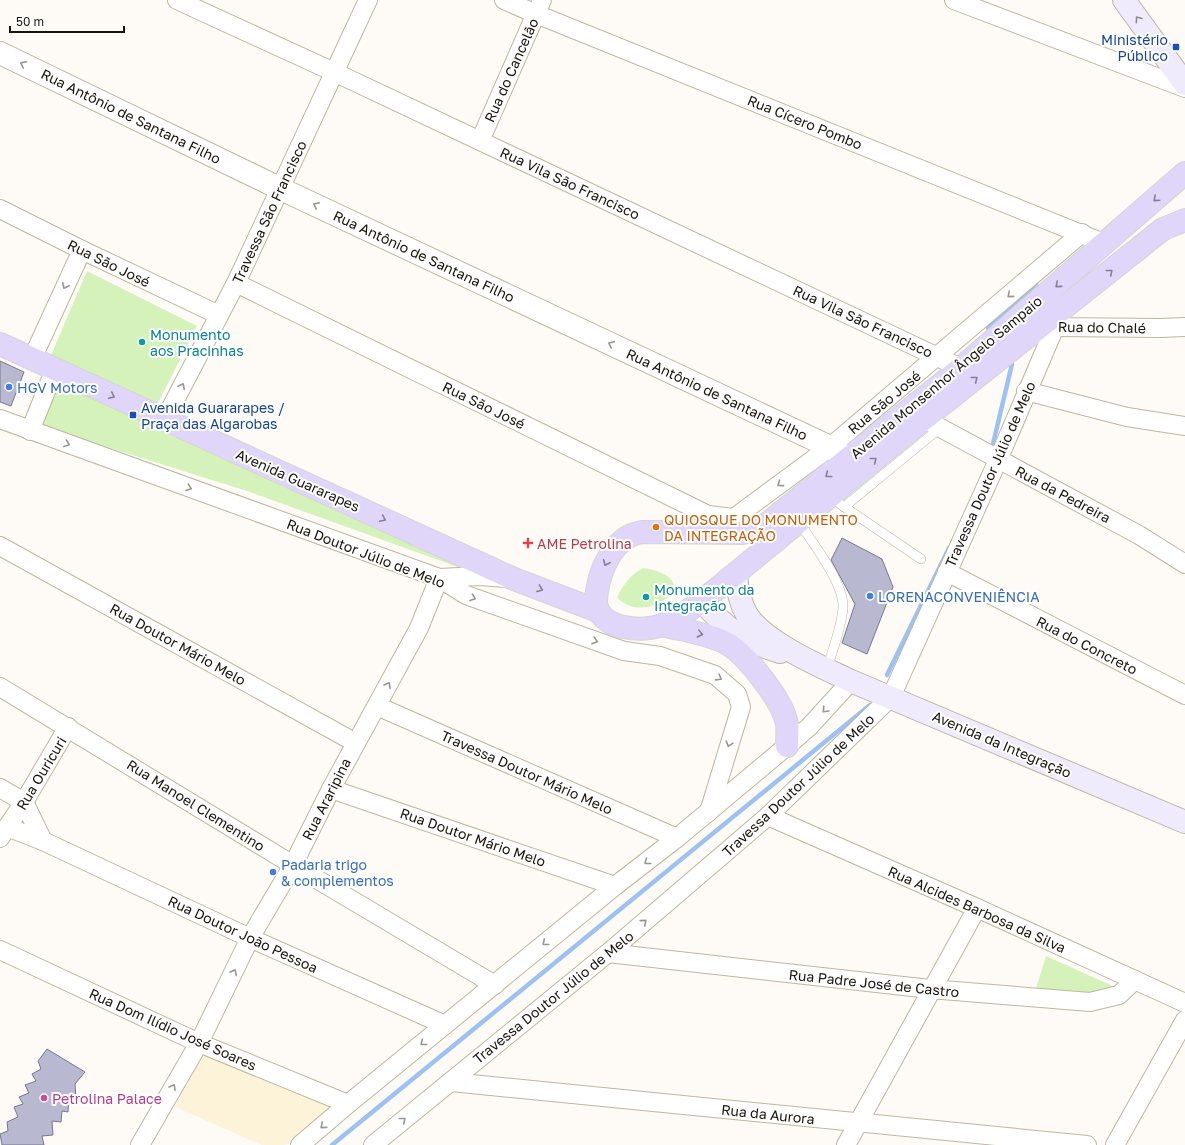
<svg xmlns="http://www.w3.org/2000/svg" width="1185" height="1145" font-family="'Golos Text',sans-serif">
<rect width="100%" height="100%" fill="#fefbf6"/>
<polygon fill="#fdf3d9" points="204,1053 336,1110 285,1145 262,1145 175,1107"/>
<g fill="#d5f2ba">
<polygon points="87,271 197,326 157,405 51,355"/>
<polygon points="59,379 466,570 247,491 40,426"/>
<path d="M643 568C655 570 676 574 674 591 660 608 632 615 617 597 624 584 630 575 643 568Z"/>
<polygon points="1046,956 1126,992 1125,1000 1035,992"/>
</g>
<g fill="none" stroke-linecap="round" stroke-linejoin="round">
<g stroke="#9cc2f4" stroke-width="4.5">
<polyline points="988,328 1036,284"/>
<polyline points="993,444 1012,364"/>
<polyline points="887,675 949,548"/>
<polyline points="332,1145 870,705"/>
</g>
</g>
<g fill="#b8b9d1" stroke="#77778e">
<polygon points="0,361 24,372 11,406 0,402"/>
<polygon points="842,538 882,559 893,587 867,654 842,643 855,604 831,560"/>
<polygon points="47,1049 85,1072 75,1084 76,1098 69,1096 68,1112 62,1111 61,1122 52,1121 53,1135 42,1136 44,1145 2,1145 0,1134 8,1131 7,1122 18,1117 14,1107 23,1104 19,1097 29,1093 25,1085 36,1081 32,1074 41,1069 38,1061"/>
</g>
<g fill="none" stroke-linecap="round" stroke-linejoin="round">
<g stroke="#bfb69e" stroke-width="10">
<g id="service">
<polyline points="840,504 921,559"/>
<polyline points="844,507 940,428"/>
<path d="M799 522C812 542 843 582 843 606 843 623 832 652 827 669"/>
</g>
</g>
<g stroke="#bfb69e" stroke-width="20">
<g id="minor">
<polyline points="177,0 334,72 961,368"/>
<polyline points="504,0 536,14 1106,244"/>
<polyline points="954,0 1185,88"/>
<polyline points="480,141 542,0"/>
<polyline points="0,209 82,250 219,315"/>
<polyline points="236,283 708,515 734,518 742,533"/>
<polyline points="1044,324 1055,327 1160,328 1185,327"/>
<polyline points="32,359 82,250"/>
<polyline points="1026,391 1127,417 1185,426"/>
<polyline points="0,419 439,578 466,595 624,651 660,656 715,675 737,694 741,707 709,812"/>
<polyline points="924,419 1139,535 1185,564"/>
<polyline points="164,421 236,283 368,0"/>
<polyline points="30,431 55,369"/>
<polyline points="734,518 830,447 1082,233"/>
<polyline points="0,546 356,743"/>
<polyline points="947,572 1185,695"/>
<polyline points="439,578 480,576 506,578"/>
<polyline points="0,687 293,865 495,985"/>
<polyline points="377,706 677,838"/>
<polyline points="0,788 24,802 43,841"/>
<polyline points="331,789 615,886"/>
<polyline points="768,816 977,908 1185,1003"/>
<polyline points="7,827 43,841 250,938 445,1025"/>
<polyline points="0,838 24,802 68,727"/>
<polyline points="0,950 199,1043 348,1104"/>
<polyline points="608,953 930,989 1090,1002 1119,995 1135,980"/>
<polyline points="451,1082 1087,1145"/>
<polyline points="140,1145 199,1043 250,938 293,865 331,789 419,628 439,578"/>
<polyline points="300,1145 348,1104 615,886 677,838 787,746 809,727 851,681"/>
<polyline points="373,1145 608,953 768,816 891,697 998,460 1055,327"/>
<polyline points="846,1145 977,908"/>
<polyline points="1115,1145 1185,1020"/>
</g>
</g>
<g stroke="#bfb69e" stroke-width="24">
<polyline id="tertiary" points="0,53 279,188 830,447 848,459"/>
</g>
<g stroke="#bfb69e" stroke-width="24">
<g id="secondary">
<polyline points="1124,0 1185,84"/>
<path d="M736 574C737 588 740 603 747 615 765 643 822 667 851 681L1185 822"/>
<path d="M702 601C728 631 742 640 780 652"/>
</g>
</g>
<g stroke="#d6d5d3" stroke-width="24">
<g id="primary">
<path d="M1185 173 961 368 763 527 757 530 742 533 642 532C615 536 601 566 597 591 596 597 595 606 599 612 604 620 615 626 624 627 658 634 676 619 702 601L924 419 1163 229 1185 220"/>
<polyline points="0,344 514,579 598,611"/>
<path d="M662 625C682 630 705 633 724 642 745 652 783 701 787 724 788 731 787 739 787 746"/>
</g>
</g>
<use href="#service" stroke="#fff" stroke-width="9"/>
<use href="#minor" stroke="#fff" stroke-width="18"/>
<use href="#tertiary" stroke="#fff" stroke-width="22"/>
<use href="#secondary" stroke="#efebfd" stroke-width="22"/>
<use href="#primary" stroke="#dfd6fa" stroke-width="22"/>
</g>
<defs><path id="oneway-chevron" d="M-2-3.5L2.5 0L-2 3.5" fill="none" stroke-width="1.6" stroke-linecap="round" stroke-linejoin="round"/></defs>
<use stroke="#8f8b91" href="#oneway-chevron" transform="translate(1138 19) rotate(-126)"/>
<g stroke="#989692">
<use href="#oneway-chevron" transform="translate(23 64) rotate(-154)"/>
<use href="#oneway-chevron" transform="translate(316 205) rotate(-155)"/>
<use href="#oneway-chevron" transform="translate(65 286) rotate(115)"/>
<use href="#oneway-chevron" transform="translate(1010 295) rotate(139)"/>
<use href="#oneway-chevron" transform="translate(611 344) rotate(-155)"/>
<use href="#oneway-chevron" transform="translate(182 386) rotate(-63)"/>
<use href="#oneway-chevron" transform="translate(67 444) rotate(20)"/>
<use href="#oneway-chevron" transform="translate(780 484) rotate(144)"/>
<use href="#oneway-chevron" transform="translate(189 488) rotate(20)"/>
<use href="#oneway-chevron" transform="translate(473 598) rotate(20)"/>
<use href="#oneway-chevron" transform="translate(595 641) rotate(19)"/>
<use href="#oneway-chevron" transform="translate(719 678) rotate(32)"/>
<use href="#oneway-chevron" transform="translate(388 685) rotate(-61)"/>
<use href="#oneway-chevron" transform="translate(825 710) rotate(133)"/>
<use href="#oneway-chevron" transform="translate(729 744) rotate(107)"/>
<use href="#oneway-chevron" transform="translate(647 862) rotate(142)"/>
<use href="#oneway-chevron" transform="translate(644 922) rotate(-40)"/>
<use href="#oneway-chevron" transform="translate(545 943) rotate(141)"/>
<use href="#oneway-chevron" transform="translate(234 972) rotate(-64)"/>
<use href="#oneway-chevron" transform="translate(423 1043) rotate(141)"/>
<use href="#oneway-chevron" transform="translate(173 1087) rotate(-60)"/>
<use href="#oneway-chevron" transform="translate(403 1120) rotate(-39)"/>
<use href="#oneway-chevron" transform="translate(323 1126) rotate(139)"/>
</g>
<g stroke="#867f8f">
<use href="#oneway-chevron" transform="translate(1156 199) rotate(138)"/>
<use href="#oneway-chevron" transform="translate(1110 272) rotate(-39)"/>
<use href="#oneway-chevron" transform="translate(1058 285) rotate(139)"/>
<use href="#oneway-chevron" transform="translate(975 379) rotate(-39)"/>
<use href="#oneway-chevron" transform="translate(112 396) rotate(25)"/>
<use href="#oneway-chevron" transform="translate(874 460) rotate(-39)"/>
<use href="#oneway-chevron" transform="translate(828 475) rotate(141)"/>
<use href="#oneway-chevron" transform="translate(383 519) rotate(25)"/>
<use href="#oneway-chevron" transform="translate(606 563) rotate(115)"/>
<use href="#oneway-chevron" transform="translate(540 589) rotate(21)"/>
<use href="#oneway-chevron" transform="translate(700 634) rotate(14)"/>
</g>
<g fill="#1a4fb4" stroke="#fff" stroke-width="1.5">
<rect x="1172" y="43" width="8" height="8" rx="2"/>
<rect x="129" y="411" width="8" height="8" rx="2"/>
</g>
<g fill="#0f9aa8" stroke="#fff" stroke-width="1.5">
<circle cx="142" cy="342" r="4"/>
<circle cx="646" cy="597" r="4"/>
</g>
<g fill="#3f7fe0" stroke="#fff" stroke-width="1.5">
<circle cx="9" cy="387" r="4"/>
<circle cx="870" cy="596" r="4"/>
<circle cx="273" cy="872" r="4"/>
</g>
<circle fill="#e8710a" stroke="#fff" stroke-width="1.5" cx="656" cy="527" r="4"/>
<path fill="#e0444e" stroke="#fff" stroke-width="1.5" d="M526 537h4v4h4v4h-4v4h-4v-4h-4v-4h4z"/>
<circle fill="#d1479c" stroke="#fff" stroke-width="1.5" cx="44" cy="1098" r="4"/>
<g text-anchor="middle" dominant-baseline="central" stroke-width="4" stroke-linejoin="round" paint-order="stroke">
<g font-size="14" fill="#164399" stroke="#fff" text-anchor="end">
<text x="1168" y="39">Ministério<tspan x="1168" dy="16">Público</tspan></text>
<text x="141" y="407" text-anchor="start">Avenida Guararapes /<tspan x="141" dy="16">Praça das Algarobas</tspan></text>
</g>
<g font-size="14" fill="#19150c" stroke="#fff">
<text transform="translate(511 70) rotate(-66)">Rua do Cancelão</text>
<text transform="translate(131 116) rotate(26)">Rua Antônio de Santana Filho</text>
<text transform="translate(805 122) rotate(22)">Rua Cícero Pombo</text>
<text transform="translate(570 183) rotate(25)">Rua Vila São Francisco</text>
<text transform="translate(269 212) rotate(-65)">Travessa São Francisco</text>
<text transform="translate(424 256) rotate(25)">Rua Antônio de Santana Filho</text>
<text transform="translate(109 263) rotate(26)">Rua São José</text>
<text transform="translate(863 321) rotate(25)">Rua Vila São Francisco</text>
<text transform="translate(1102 327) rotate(1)">Rua do Chalé</text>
<text transform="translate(946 377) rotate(-40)">Avenida Monsenhor Ângelo Sampaio</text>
<text transform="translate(717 394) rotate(25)">Rua Antônio de Santana Filho</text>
<text transform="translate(884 402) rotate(-40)">Rua São José</text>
<text transform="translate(484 405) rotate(26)">Rua São José</text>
<text transform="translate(990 474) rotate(-66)">Travessa Doutor Júlio de Melo</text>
<text transform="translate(298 480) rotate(24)">Avenida Guararapes</text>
<text transform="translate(1063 494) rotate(28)">Rua da Pedreira</text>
<text transform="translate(366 553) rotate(21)">Rua Doutor Júlio de Melo</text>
<text transform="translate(178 644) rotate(29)">Rua Doutor Mário Melo</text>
<text transform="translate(1087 645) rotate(27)">Rua do Concreto</text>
<text transform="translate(1002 744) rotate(23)">Avenida da Integração</text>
<text transform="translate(527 772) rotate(24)">Travessa Doutor Mário Melo</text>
<text transform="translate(41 773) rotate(-59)">Rua Ouricuri</text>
<text transform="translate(798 785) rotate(-43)">Travessa Doutor Júlio de Melo</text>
<text transform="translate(326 799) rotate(-63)">Rua Araripina</text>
<text transform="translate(196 805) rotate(32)">Rua Manoel Clementino</text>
<text transform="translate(473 837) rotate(19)">Rua Doutor Mário Melo</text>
<text transform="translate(977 909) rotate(24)">Rua Alcides Barbosa da Silva</text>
<text transform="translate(243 934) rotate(25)">Rua Doutor João Pessoa</text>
<text transform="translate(874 983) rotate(6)">Rua Padre José de Castro</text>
<text transform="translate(553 997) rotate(-39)">Travessa Doutor Júlio de Melo</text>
<text transform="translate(173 1029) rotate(24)">Rua Dom Ilídio José Soares</text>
<text transform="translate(768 1114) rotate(6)">Rua da Aurora</text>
</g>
<g font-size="14" fill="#0d838f" stroke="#fff" text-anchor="start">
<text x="150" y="334">Monumento<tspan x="150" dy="16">aos Pracinhas</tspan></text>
<text x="654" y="589">Monumento da<tspan x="654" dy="16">Integração</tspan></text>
</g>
<g font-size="14" fill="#366cbe" stroke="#fff" text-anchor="start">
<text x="17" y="387">HGV Motors</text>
<text x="878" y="596">LORENACONVENIÊNCIA</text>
<text x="281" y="864">Padaria trigo<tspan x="281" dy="16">&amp; complementos</tspan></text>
</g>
<g font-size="14" fill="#c56008" stroke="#fff" text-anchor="start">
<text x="664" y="519">QUIOSQUE DO MONUMENTO<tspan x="664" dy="16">DA INTEGRAÇÃO</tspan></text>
</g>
<g font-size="14" fill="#be3a42" stroke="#fff" text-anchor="start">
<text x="537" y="543">AME Petrolina</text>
</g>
<g font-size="14" fill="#b23c85" stroke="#fff" text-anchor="start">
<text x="52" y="1098">Petrolina Palace</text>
</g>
</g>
<path d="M10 26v6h114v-6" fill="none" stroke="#19150c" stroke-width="2"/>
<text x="16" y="26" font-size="12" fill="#19150c" stroke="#ffffff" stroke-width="3" paint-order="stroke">50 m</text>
</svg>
